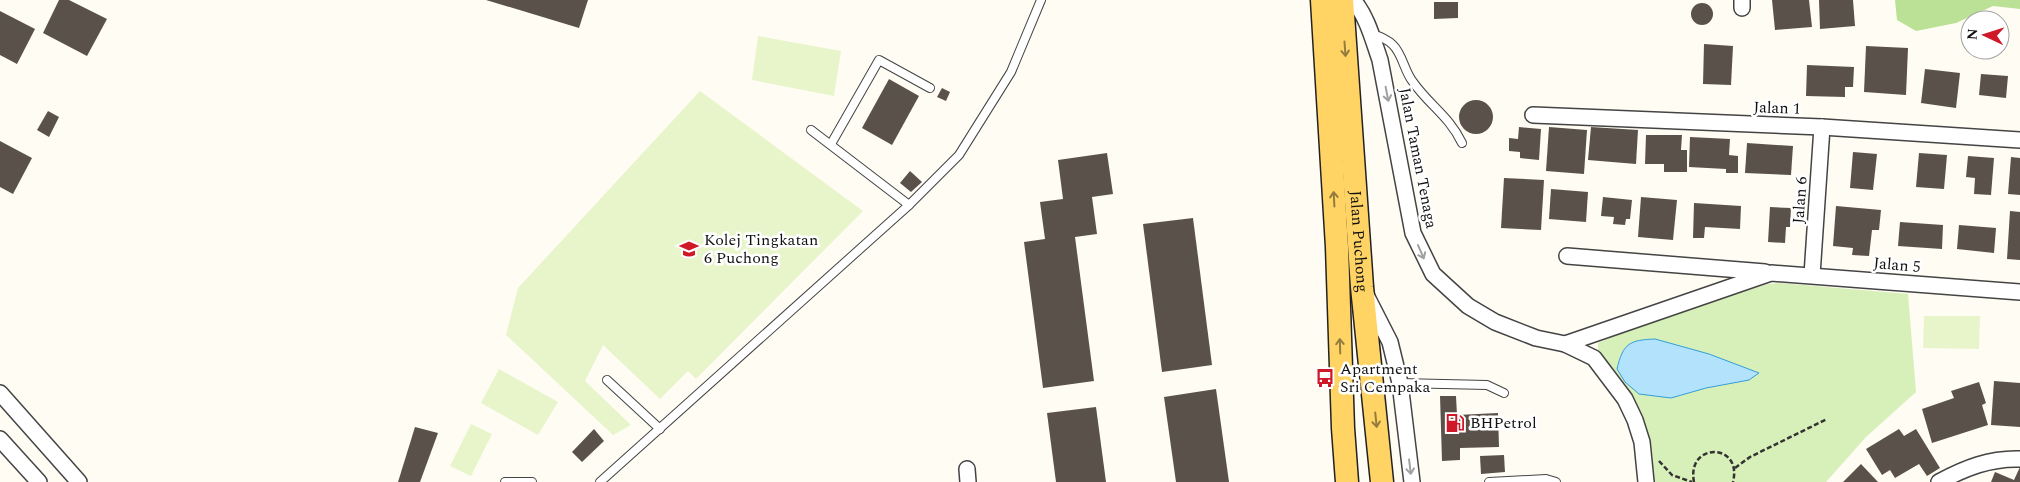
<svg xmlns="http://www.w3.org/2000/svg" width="2020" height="482" font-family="Spectral,serif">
<rect width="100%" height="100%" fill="#fffcf4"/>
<polygon fill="#d7efb8" points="1780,283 1908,294 1916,392 1866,437 1826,482 1654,482 1652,454 1642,416 1624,387 1598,354 1598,343 1652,320 1768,284"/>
<polygon fill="#bbe196" points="1895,0 2020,0 2020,9 1993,6 1956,23 1916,31 1897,20"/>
<g fill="#e8f5cb">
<polygon points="758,36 841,51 834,96 752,80"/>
<polygon points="700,91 863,211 696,379 688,371 660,399 603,345 585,381 631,425 613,435 506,335 518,288"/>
<polygon points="1924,316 1980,316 1979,349 1923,348"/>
<polygon points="499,369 558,402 538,435 481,403"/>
<polygon points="471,424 492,434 471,476 450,466"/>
</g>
<path fill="#b3e3fc" stroke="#329edb" d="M1655 339 1709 354 1759 373 1749 380 1706 388 1671 398 1639 394 1625 382 1617 369C1623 343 1630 340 1655 339Z"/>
<g fill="#5b514b">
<polygon points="59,0 69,0 107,19 87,56 43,33"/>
<polygon points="486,0 588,0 579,28"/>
<polygon points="1772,0 1809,0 1812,27 1775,30"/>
<polygon points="1819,0 1853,0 1855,26 1820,29"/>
<polygon points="1434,2 1458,2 1458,18 1434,19"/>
<circle cx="1702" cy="14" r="11"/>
<polygon points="0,11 35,29 17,64 0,55"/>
<polygon points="1704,44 1733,46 1731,85 1703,84"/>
<polygon points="1866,46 1908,48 1906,95 1864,92"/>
<polygon points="1807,65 1854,67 1853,87 1845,87 1845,97 1806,96"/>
<polygon points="1925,69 1960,73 1956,108 1921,103"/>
<polygon points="1981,74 2008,76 2006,98 1979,95"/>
<polygon points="889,79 919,96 892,145 862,128"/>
<polygon points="942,88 950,92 946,101 937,97"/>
<circle cx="1476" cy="117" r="17"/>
<polygon points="48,111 59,117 49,137 37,130"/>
<polygon points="1519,127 1541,129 1539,160 1520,158 1520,152 1509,151 1509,138 1518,139"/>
<polygon points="1549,127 1587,130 1584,174 1546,171"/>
<polygon points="1591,127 1638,130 1636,164 1588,160"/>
<polygon points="1646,135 1682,135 1681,150 1687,150 1687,172 1664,172 1664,164 1645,164"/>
<polygon points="1690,137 1730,139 1729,155 1738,156 1738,173 1726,173 1726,169 1689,167"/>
<polygon points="0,141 32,158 13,194 0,187"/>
<polygon points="1747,143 1793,146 1791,175 1745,173"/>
<polygon points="1853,152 1877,154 1873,190 1850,188"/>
<polygon points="1107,153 1113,194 1092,197 1097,234 1075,237 1094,381 1043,388 1024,242 1045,239 1040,202 1063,199 1058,160"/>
<polygon points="1919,153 1947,155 1944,189 1916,187"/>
<polygon points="1968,156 1994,158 1991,195 1974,194 1975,178 1966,177"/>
<polygon points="2011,157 2020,158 2020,195 2008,194"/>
<polygon points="910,171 922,182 911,192 900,183"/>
<polygon points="1504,178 1544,180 1541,230 1501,228"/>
<polygon points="1551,189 1588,192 1586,222 1549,219"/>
<polygon points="1603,197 1632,200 1630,219 1626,219 1625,225 1613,224 1614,217 1601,216"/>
<polygon points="1641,197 1677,200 1673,240 1638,237"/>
<polygon points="1694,203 1741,206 1740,229 1705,227 1704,238 1693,238"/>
<polygon points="1836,206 1881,210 1879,230 1872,230 1869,256 1852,255 1853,248 1833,246"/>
<polygon points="1770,207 1791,208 1790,227 1786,227 1785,243 1768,242"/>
<polygon points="2010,211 2020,212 2020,260 2007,259"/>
<polygon points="1193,218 1212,365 1162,372 1143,224"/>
<polygon points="1900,222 1943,225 1942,249 1898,246"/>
<polygon points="1959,225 1996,228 1994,253 1957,249"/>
<polygon points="1994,381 2020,383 2020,427 1991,425"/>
<polygon points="1979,382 1986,403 1982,405 1988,425 1932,443 1922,409 1954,398 1951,391"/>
<polygon points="1216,389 1229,482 1176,482 1164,397"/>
<polygon points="1440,396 1456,396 1457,415 1498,413 1499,447 1460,448 1460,460 1442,461"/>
<polygon points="1096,407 1106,482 1056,482 1047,413"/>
<polygon points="415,427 438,433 420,482 398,482"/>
<polygon points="594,429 604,441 582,462 572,452"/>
<polygon points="1899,429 1904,436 1916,429 1940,468 1927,476 1919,464 1895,478 1890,470 1882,475 1866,449"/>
<polygon points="1504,455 1505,472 1481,474 1480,456"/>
<polygon points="1861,464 1878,482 1843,482"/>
<polygon points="2020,467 2020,482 1991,482 1995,472 2014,480"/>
</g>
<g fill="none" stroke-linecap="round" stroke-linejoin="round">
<g stroke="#444" stroke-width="10">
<g id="service">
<path d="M1372 34C1379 36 1387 39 1393 45 1403 55 1404 71 1413 82 1430 106 1449 116 1462 143"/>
<polyline points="811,130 909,205"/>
<polyline points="831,144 879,60 930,88"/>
<polyline points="607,380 660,429"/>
<polyline points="1400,383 1487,385 1504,393"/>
<polyline points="505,482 532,482"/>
<polyline points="600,482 909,205 959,155 1011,72 1041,0"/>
<polyline points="1489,482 1546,479 1556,482"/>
</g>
</g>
<g stroke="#444" stroke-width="18">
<g id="minor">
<path d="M1353 0C1367 16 1373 40 1380 60L1413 233 1433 274 1468 306 1495 322 1536 338 1565 344 1594 358 1625 399 1635 420 1642 442 1646 482"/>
<polyline points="1742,0 1742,8"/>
<polyline points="1533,115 1822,127 2020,140"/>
<polyline points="1567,256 1765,272"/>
<polyline points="1812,275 1822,127"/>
<polyline points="1366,295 1390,342 1400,383 1412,482"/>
<polyline points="1565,344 1771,273 2020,292"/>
<polyline points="0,393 79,482"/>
<polyline points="0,439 39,482"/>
<polyline points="967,469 968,482"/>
<path d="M1939 482C1965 468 1990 458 2020 459"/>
</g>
</g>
<g stroke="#222" stroke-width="25">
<g id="primary">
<polyline points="1322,0 1337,247 1343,428 1347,482"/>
<path id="s1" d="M1342 0 1362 287 1382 482"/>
</g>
</g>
<g stroke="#333" stroke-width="2.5" stroke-dasharray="5 2.5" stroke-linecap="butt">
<polyline points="1659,461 1672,475 1692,482"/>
<polyline points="1735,468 1750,457 1827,419"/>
<path d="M1694 482C1686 442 1743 442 1733 482"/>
</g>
<use href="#service" stroke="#fff" stroke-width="8"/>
<use href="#minor" stroke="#fff" stroke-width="15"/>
<use href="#primary" stroke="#ffd464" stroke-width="22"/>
</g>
<defs><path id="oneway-shaft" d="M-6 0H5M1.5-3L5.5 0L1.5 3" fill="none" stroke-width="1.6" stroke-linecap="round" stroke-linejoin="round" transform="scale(1.25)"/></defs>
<g stroke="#947c3f">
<use href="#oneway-shaft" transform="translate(1345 49) rotate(86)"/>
<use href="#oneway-shaft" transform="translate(1334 199) rotate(-93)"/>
<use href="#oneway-shaft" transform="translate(1340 346) rotate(-92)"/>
<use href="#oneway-shaft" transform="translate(1376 420) rotate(84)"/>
</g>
<g stroke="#a0a0a0">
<use href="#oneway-shaft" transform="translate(1387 94) rotate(79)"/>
<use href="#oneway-shaft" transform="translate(1421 252) rotate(66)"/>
<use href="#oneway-shaft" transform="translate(1410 467) rotate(83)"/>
</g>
<defs>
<g id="university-bare" transform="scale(1.5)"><path d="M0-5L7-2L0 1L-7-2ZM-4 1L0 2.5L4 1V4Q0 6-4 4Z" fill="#d01928" stroke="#fff" stroke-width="2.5" paint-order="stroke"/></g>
<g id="bus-bare" transform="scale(1.5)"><path d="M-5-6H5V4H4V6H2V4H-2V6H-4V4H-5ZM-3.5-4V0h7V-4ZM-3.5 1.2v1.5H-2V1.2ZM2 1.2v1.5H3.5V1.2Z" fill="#d01928" stroke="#fff" stroke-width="2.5" paint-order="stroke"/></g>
<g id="fuel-bare" transform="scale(1.5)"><path d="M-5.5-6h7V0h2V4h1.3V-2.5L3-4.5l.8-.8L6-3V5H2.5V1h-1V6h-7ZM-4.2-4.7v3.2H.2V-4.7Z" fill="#d01928" stroke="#fff" stroke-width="2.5" paint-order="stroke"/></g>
</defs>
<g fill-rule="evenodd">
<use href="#university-bare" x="689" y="249"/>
<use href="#bus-bare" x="1325" y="378"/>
<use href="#fuel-bare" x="1455" y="423"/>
</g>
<g text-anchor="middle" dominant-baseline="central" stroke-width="5" stroke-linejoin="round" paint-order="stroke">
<g font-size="16" fill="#111" stroke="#fff">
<text transform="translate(1777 108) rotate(2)">Jalan 1</text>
<text transform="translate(1418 158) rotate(79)">Jalan Taman Tenaga</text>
<text transform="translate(1800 200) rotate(-86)">Jalan 6</text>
<text stroke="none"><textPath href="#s1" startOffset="242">Jalan Puchong</textPath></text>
<text transform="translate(1897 265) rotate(5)">Jalan 5</text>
</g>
<g font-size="16" fill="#111" stroke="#fff" text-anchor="start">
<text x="704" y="240">Kolej Tingkatan<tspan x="704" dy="18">6 Puchong</tspan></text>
<text x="1340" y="369">Apartment<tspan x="1340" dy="18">Sri Cempaka</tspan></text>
<text x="1470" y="423">BHPetrol</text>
</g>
</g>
<g transform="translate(1985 35) rotate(274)"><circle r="24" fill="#ffffff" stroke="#a0a0a0"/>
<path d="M0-4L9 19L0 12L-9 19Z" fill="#d01928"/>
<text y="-8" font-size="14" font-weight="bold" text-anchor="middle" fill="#111111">N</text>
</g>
</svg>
